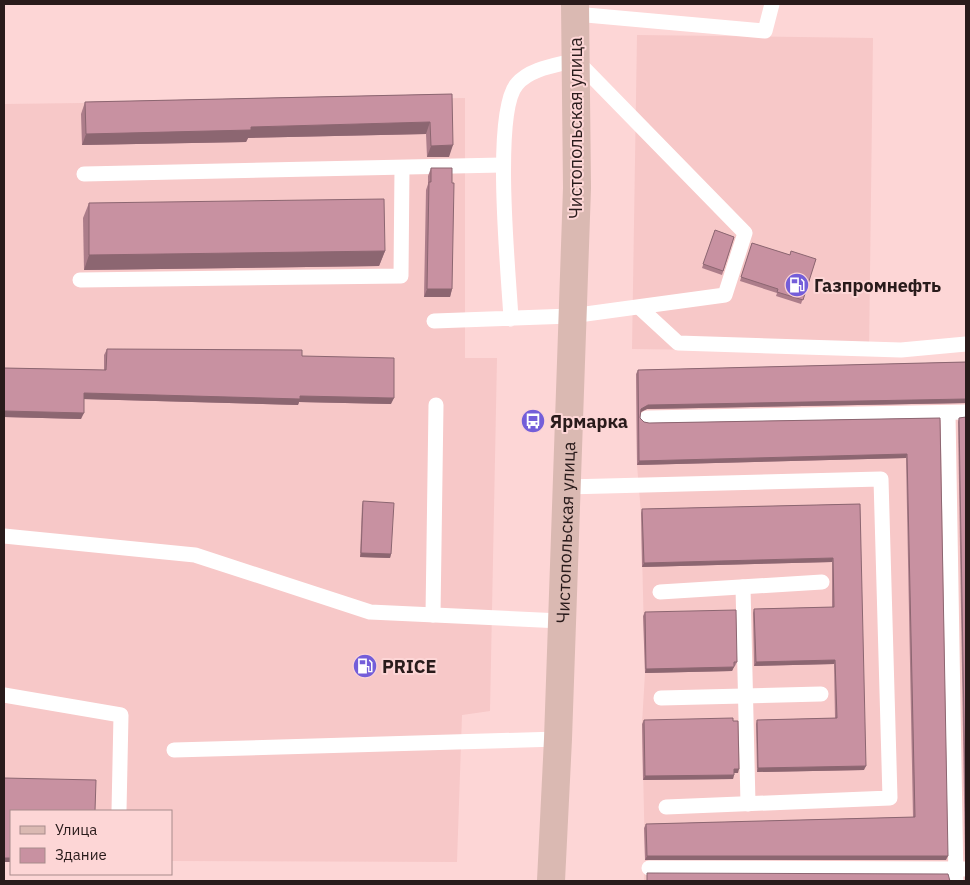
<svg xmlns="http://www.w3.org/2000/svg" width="970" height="885" font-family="'IBM Plex Sans',sans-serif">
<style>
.built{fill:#f7c8c8}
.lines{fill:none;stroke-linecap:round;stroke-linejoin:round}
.lane{stroke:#fff;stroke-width:15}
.secondary{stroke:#dab9b2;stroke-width:28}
.wall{fill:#ac7d8a}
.shaded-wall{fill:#8c6671}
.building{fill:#c891a1;stroke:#8c6671}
.labels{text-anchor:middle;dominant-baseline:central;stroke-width:4;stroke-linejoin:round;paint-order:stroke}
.street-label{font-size:18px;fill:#291b1b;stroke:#fdd6d6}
.poi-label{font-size:18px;font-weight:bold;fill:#291b1b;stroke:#fdd6d6;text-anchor:start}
</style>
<rect width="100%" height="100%" fill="#fdd6d6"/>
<g class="built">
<path d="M637,35L873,38L869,352L632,349Z"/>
<path d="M465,98V358H497L490,711L462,715L457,862L171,861V811H11L4,861V104Z"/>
<path d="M966,366V881H644L645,856L642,724L645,673L641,513L637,465L636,374Z"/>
</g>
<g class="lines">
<g class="lane">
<path d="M575,14L765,31L772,4"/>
<path d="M84,174L502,165"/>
<path d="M80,280L401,276L402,168"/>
<path d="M640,308L678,343L901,350L966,344"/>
<path d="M434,321L571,316L725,295L745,233L576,60C558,65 530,68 517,84C492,112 509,277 511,319"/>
<path d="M948,413L956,881"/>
<path d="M647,418L966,412"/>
<path d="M566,487L881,479L890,798L666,807"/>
<path d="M4,536L195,555L370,612L561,621"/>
<path d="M743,587L748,804"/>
<path d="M660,592L822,582"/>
<path d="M433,615L436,405"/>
<path d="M4,695L121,715L119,811"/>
<path d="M661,698L821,694"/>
<path d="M174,750L558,739"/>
<path d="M649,868L966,869"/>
</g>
<path class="secondary" id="s1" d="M551,881L558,739L577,188L575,4"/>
</g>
<g class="wall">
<path d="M452,94L449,157H427L426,134L248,138L246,142L82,145L81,114L85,102Z"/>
<path d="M431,168L452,289L450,297H424L426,190L428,184V176Z"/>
<path d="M89,203L385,251L379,266L84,270L83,218Z"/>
<path d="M715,230L734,237L722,275L702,268Z"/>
<path d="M752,243L790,255L816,259L801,304L776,296L777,293L740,281Z"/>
<path d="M107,349L302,356L391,404L299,402L298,405L84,399L81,419L4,417V368L104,370V355Z"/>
<path d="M966,362V403L647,409L640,412V418L644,422L649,423L940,418L946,860H645L644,828L646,824L913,817L906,458L637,465L636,374L638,370Z"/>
<path d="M966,417V860H965L958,422L959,418Z"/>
<path d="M363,501L391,554L390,558L360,557L362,505Z"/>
<path d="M860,504L864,770L757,772L756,724L757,720L835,718L834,664L754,666L753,613L754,609L832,607V562L642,567L641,513L642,509Z"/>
<path d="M645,612L737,662L735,666H734L732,671L645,673L643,616Z"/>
<path d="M644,720L738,773H734L733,779L643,780L642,724Z"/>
</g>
<g class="shaded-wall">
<rect x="276" y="4" width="162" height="1"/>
<path d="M430,122L426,134L248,138L246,142L82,145L86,134L251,127Z"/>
<path d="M453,145L449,157H427L431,146Z"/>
<path d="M385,251L379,266L84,270L89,255Z"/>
<path d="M427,289H452L450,297H424Z"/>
<path d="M84,393L300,396L394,398L391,404L299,402L298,405L82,399Z"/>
<path d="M966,399V403L647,409L639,413L641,409L648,405Z"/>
<path d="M4,411L84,413L81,419L4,417Z"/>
<path d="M907,454L906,458L637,465L639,461Z"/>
<path d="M361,553L391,554L390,558L360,557Z"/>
<path d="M833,558L832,562L642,567L644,563Z"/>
<path d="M835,660L834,664L754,666L756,662Z"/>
<path d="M734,667L732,671L645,673L646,669Z"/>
<path d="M866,766L864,770L757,772L758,768Z"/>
<path d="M734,769H739L738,773H733Z"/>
<path d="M734,775L733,779L643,780L645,776Z"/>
<path d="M647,856H948L946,860H645Z"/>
<rect x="4" y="858" width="7" height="4"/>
</g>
<g class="building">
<path d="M452,94L453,145L431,146L430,122L251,127V130L86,134L85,102Z"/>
<path d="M431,168H452V183H454L452,289H427L429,182H431Z"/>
<path d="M384,199L385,251L89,255V203Z"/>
<path d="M715,230L734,237L723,271L703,264Z"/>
<path d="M752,243L790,255L791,251L816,259L803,300L777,292L778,289L741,277Z"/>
<path d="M107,349L302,350V356L394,358V398L300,396V399L84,393V413L4,411V368L106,370Z"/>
<path d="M966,362V399L648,405L641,409L640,418L644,422L649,423L940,418L948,856H647L646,824L915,817L907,454L639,461L638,370Z"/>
<path d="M966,417V843L959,418Z"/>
<path d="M363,501L394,503L391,554L361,553Z"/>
<path d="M860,504L866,766L758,768L757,720L837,718L835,660L756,662L754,609L834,607L833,558L644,563L642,509Z"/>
<path d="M736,610L737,662H734V667L646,669L645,612Z"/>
<path d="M733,718V721H738L739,769H734V775L645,776L644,720Z"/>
<path d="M4,778L96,780L95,811H11V858H4Z"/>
<path d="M647,873L948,874L950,881H647Z"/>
</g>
<defs>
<g id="fuel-disc" transform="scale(1.25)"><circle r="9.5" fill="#745ed9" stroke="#fdd6d6"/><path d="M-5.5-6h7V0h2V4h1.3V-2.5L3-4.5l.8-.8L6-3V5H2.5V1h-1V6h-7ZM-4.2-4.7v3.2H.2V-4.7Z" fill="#fff"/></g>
<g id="bus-disc" transform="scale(1.25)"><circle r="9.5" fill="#745ed9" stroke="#fdd6d6"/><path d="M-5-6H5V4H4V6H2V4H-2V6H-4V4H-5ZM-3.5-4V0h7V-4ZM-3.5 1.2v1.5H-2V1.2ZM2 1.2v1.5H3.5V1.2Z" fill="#fff"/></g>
</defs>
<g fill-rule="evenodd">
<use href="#fuel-disc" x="797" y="285"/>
<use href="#bus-disc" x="533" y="421"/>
<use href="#fuel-disc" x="365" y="666"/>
</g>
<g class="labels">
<g class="street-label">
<text transform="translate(575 128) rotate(-90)">Чистопольская улица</text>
<text stroke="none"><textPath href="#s1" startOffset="349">Чистопольская улица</textPath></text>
</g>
<g class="poi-label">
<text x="814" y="285">Газпромнефть</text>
<text x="550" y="421">Ярмарка</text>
<text x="382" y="666">PRICE</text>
</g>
</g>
<rect width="970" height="885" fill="none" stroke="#291b1b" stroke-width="10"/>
<rect x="10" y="810" width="162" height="65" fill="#fdd6d6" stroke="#a88b8b"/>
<rect x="20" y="826" width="25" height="8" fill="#dab9b2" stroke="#a88b8b"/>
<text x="55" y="835" font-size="15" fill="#291b1b">Улица</text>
<rect x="20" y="848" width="25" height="15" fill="#c891a1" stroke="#a88b8b"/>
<text x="55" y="860" font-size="15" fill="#291b1b">Здание</text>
</svg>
